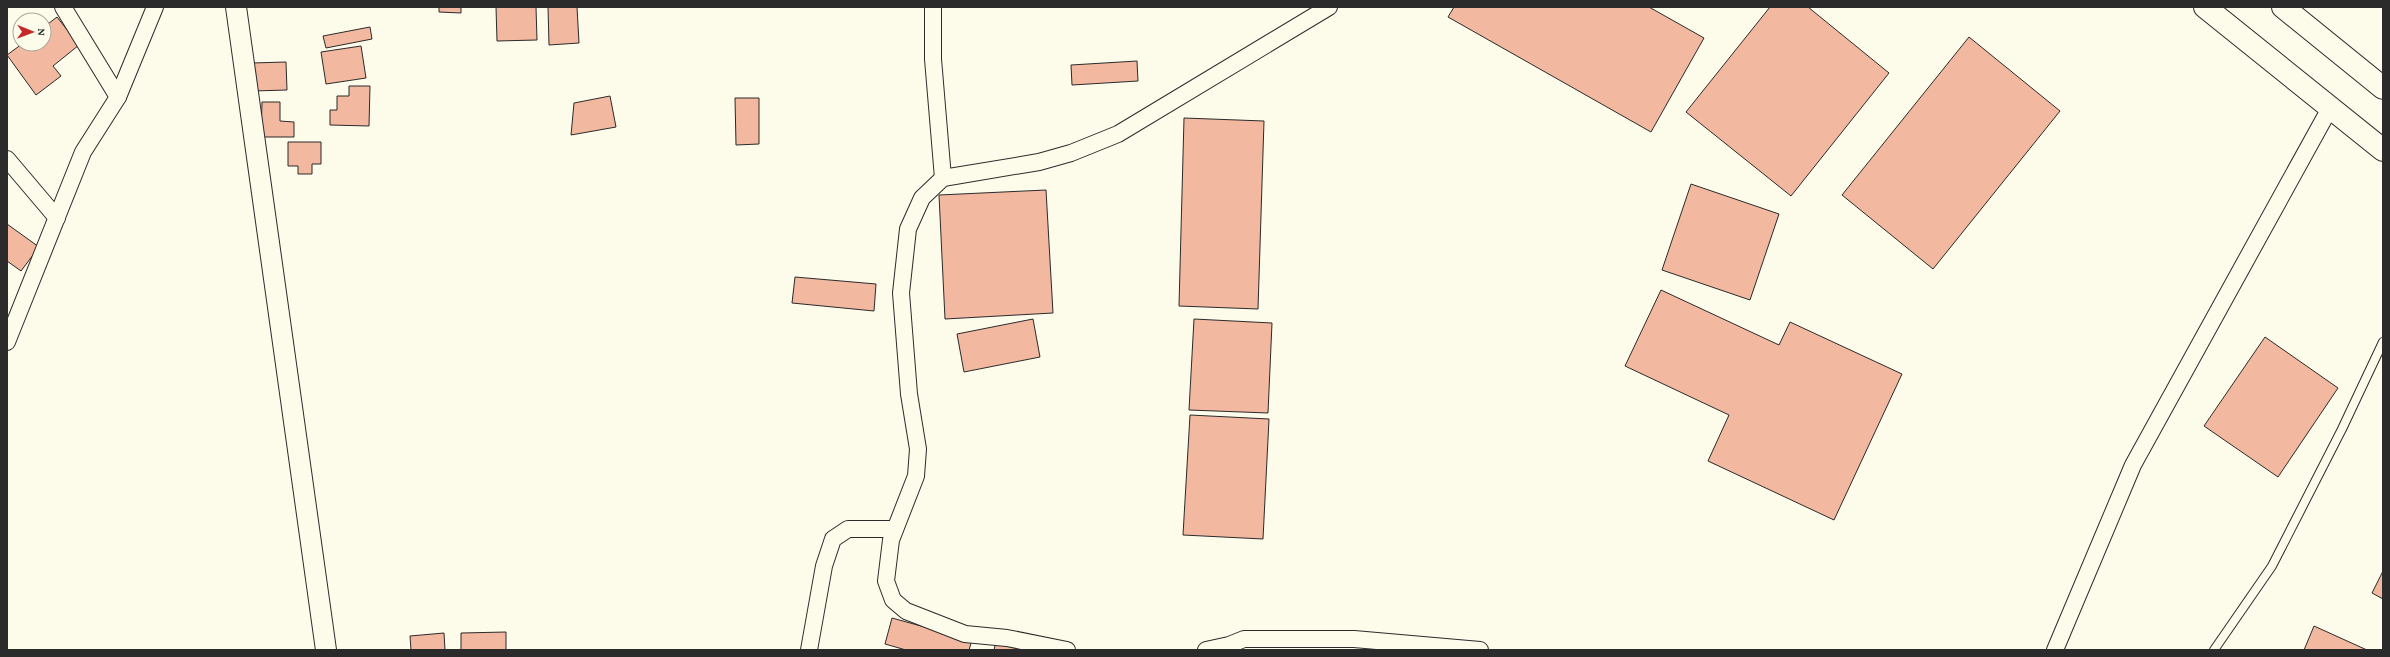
<svg xmlns="http://www.w3.org/2000/svg" width="2390" height="657" font-family="'Crimson Pro',serif">
<style>
.building{fill:#f2b8a0;stroke:#2b2b2b}
.lines{fill:none;stroke-linecap:round;stroke-linejoin:round}
.service-casing{stroke:#2b2b2b;stroke-width:10}
.minor-casing{stroke:#2b2b2b;stroke-width:18}
.tertiary-casing{stroke:#2b2b2b;stroke-width:22}
.trunk-casing{stroke:#2b2b2b;stroke-width:24}
.service{stroke:#fdfbea;stroke-width:8}
.minor{stroke:#fdfbea;stroke-width:16}
.tertiary{stroke:#fdfbea;stroke-width:20}
.trunk{stroke:#fdfbea;stroke-width:22}
</style>
<rect width="100%" height="100%" fill="#fdfbea"/>
<g class="building">
<path d="M439,7H461V13L439,12Z"/>
<path d="M496,7H536L537,40L497,41Z"/>
<path d="M548,7H577L579,43L549,45Z"/>
<path d="M1454,7H1649L1704,38L1651,132L1448,17Z"/>
<path d="M1770,7H1808L1889,73L1791,196L1686,112Z"/>
<path d="M57,17L79,45L53,66L61,76L36,95L7,55L22,44H44V27Z"/>
<path d="M370,27L372,39L326,48L323,36Z"/>
<path d="M1969,37L2060,111L1933,269L1842,195Z"/>
<path d="M361,46L366,78L326,84L321,52Z"/>
<path d="M1137,61L1138,81L1072,85L1071,65Z"/>
<path d="M286,62L287,90L253,91L252,63Z"/>
<path d="M349,86H370L369,126L330,125V110H337V96H349Z"/>
<path d="M610,96L616,127L571,135L574,103Z"/>
<path d="M735,98H759V144L736,145Z"/>
<path d="M262,102H280V121L294,122V137H261Z"/>
<path d="M1184,118L1264,121L1258,309L1179,306Z"/>
<path d="M288,142H321V164H312V174H298V166H288Z"/>
<path d="M1691,184L1779,214L1750,300L1662,270Z"/>
<path d="M1046,190L1053,313L945,319L939,195Z"/>
<path d="M7,224L39,247L21,271L7,261Z"/>
<path d="M795,277L876,284L874,311L792,303Z"/>
<path d="M1661,290L1779,345L1790,322L1902,374L1834,520L1708,461L1729,415L1625,366Z"/>
<path d="M1033,319L1040,357L964,372L957,334Z"/>
<path d="M1194,319L1272,323L1268,413L1189,410Z"/>
<path d="M2265,337L2338,388L2278,477L2204,426Z"/>
<path d="M1190,415L1269,419L1263,539L1183,535Z"/>
<path d="M2383,571V599L2372,593Z"/>
<path d="M892,618L972,640L969,650H906L885,644Z"/>
<path d="M2314,626L2367,650H2304Z"/>
<path d="M506,632V650H461V633Z"/>
<path d="M444,633L445,650H411L410,636Z"/>
<path d="M996,641L1032,650H994Z"/>
</g>
<g class="lines">
<g class="service-casing">
<path id="service" d="M2214,650L2272,566L2342,429L2383,342"/>
</g>
<g class="minor-casing">
<g id="minor">
<path d="M63,7L118,97"/>
<path d="M933,7V59L943,178"/>
<path d="M7,159L57,218"/>
<path d="M7,342L83,152L118,97L155,7"/>
<path d="M809,650L824,566L833,539L848,529H895"/>
<path d="M1067,650L1007,638L965,634L906,611L893,600L886,581L891,540L916,476L918,449L909,394L901,293L908,229L922,198L943,178L1039,162L1071,153L1118,134L1329,7"/>
<path d="M1206,650L1229,645L1244,639H1354L1480,650"/>
<path d="M2055,650L2133,465L2330,108"/>
</g>
</g>
<g class="tertiary-casing">
<path id="tertiary" d="M236,7L326,650"/>
</g>
<g class="trunk-casing">
<g id="trunk">
<path d="M2205,7L2383,150"/>
<path d="M2283,7L2383,88"/>
</g>
</g>
<use href="#service" class="service"/>
<use href="#minor" class="minor"/>
<use href="#tertiary" class="tertiary"/>
<use href="#trunk" class="trunk"/>
</g>
<rect width="2390" height="657" fill="none" stroke="#2b2b2b" stroke-width="16"/>
<g transform="translate(32 32) rotate(91)"><circle r="19" fill="#fdfbea" stroke="#a9a89e"/>
<path d="M0-3L7 15L0 10L-7 15Z" fill="#c62828"/>
<text y="-6" font-size="11" font-weight="bold" text-anchor="middle" fill="#2b2b2b">N</text>
</g>
</svg>
